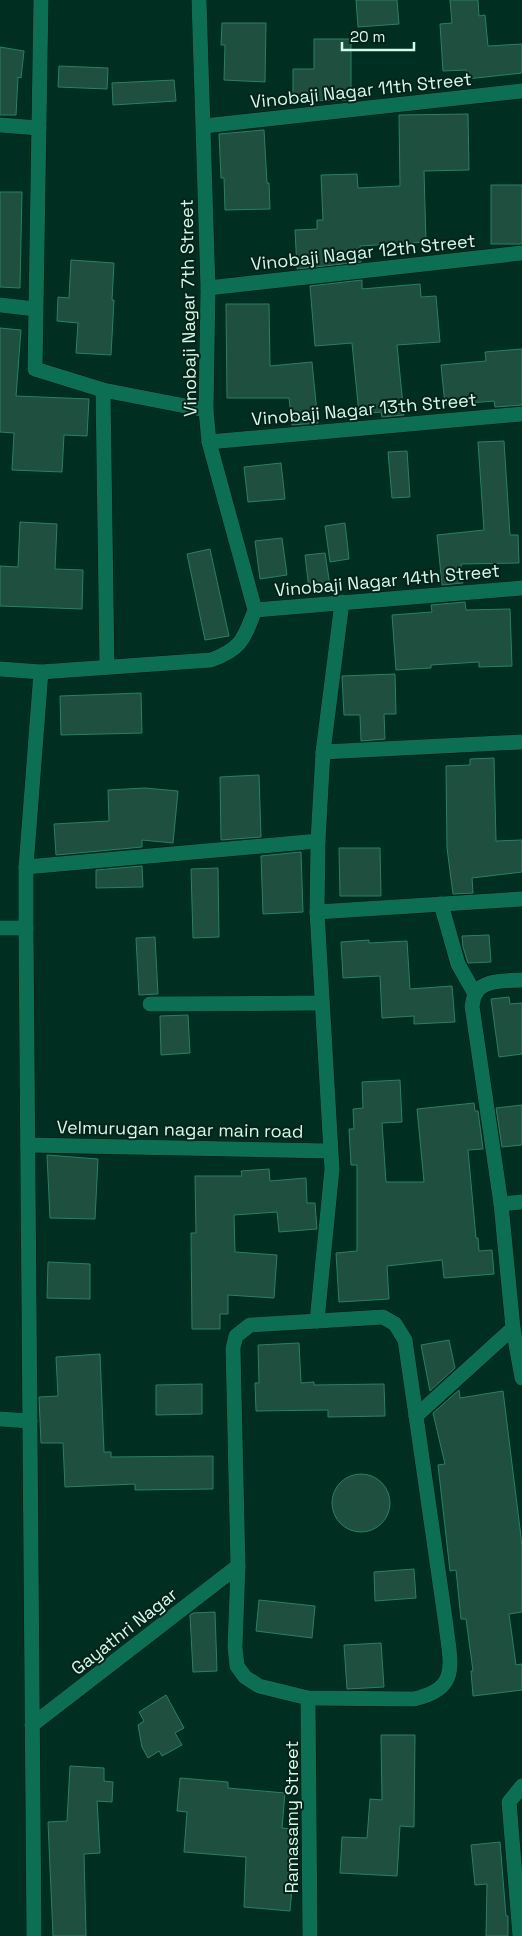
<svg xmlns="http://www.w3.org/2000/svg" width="522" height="1936" font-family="'Space Grotesk',sans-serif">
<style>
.building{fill:#1f4f3e;stroke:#298064}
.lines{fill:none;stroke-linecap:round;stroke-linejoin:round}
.minor-casing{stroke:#00140b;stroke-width:16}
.minor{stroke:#0c6e53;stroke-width:15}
.labels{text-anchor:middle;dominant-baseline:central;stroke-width:4;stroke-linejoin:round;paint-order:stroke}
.street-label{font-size:18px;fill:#d2fae9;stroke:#072219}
</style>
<rect width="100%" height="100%" fill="#002e20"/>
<g class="building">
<path d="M356,0H397L399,24L358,27Z"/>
<path d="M450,0H478L479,16L485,15L488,46L522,44V73L467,79L466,70L443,71L440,24L452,23Z"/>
<path d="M222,23H266L265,82L224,80L225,45H221Z"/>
<path d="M314,39H351V100L293,101V69H314Z"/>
<path d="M0,47L24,51L21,78L18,77L16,115H0Z"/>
<path d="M59,66L108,68L107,89L58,87Z"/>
<path d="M174,80L176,101L113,105L112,83Z"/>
<path d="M468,114L469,170L424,171L426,242L360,246L361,262L297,269L295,230L317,229V220H323L321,175L357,174L358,188L400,186L399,115Z"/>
<path d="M264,130L267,183H269L270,209L225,210L224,178H221L219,134Z"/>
<rect x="491" y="185" width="31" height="59"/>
<path d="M0,192H22L20,288L0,287Z"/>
<path d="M71,260L114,263L112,300H114L111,355L76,353L78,323L57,321L58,297L69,298Z"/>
<path d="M362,280V289L420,284L421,297L436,296L440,342L397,345L404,415L382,417L381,412L359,414L352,343L315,346L310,286Z"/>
<path d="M226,304H269L270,366L312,362L318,423L292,425L289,398H227Z"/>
<path d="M0,328L21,330L16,396L89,399L87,436L64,435L62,472L12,470L14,433L0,432Z"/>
<path d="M522,349V405L495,407L494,401L445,405L441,365L486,361L485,352Z"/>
<path d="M504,441L510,535H518L519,563L461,564L463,583L442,585L437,535L484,530L478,442Z"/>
<path d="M407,451L410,497L392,498L388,452Z"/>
<path d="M281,463L285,499L248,502L244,467Z"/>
<path d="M20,522L57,524L55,569L83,570L82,609L0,606V566L18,567Z"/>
<path d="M345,523L349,559L330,562L325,526Z"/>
<path d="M282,538L287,575L260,579L255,541Z"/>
<path d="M210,549L229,636L205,640L187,554Z"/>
<path d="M325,553L330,586L309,589L305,555Z"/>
<path d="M465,602L466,610L510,609L512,666L479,667V662L431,665V668L396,670L392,615L432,612L431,605Z"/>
<path d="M395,674L396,714H384L385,739L361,741L360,715H344L342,676Z"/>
<path d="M141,693L142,733L61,735L60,696Z"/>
<path d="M494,758L496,841L522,840V872L472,878L473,893L453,894L447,848L446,766L470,765V759Z"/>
<path d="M259,775L261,837L221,840L220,777Z"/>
<path d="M145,788L178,791L173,843L142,840V847L56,855L54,824L109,821L108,790Z"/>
<path d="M339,848H380L381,896H340Z"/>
<path d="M301,852L303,912L263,914L261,856Z"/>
<path d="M142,866L143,887L96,888V870Z"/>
<path d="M218,868L219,937L193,938L191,869Z"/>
<path d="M489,935L491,962L468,963L463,947L462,936Z"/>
<path d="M155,937L158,994L139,995L136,938Z"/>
<path d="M369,940V943L407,941L410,989L452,986L455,1022L414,1024V1016L382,1018L380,976L343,978L341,942Z"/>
<path d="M509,997L510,1004L522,1003V1054L499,1057L491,999Z"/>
<path d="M188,1015L190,1053L161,1055L160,1016Z"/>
<path d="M400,1080L402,1122L382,1123L386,1182H424L417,1109L474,1103L475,1111H478L483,1149L468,1150L476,1238H478L479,1251L492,1250L494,1274L444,1278L442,1260L387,1266L389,1299L339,1302L336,1253L357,1251V1165H351L349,1129H354L353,1109L363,1108L362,1082Z"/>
<path d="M522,1105V1145L502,1147L496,1108Z"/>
<path d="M47,1155L98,1159L95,1219L50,1218Z"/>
<path d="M269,1169L270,1181L306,1178L307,1203H315L317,1229L279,1232L277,1212L234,1215L235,1252L277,1255L274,1298L228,1295V1314H220V1329H192L191,1233H196L195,1176H242L241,1171Z"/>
<path d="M48,1262L90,1264V1299L47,1298Z"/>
<path d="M449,1340L455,1368L430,1391L421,1345Z"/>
<path d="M299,1343L301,1383L314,1382V1385L384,1384L385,1416L328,1417V1410L256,1411L255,1383H259L258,1345Z"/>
<path d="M100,1354L104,1452H111V1457L213,1456V1489L135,1490V1484L65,1487L63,1443H41L39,1397L58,1396L56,1357Z"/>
<path d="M202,1384V1414L156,1415V1385Z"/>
<path d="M459,1390L460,1398L503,1391L522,1545V1612L509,1614L516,1665L522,1664V1690L473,1696L471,1671H473L466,1619H461L456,1570L450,1571L438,1465L445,1464L433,1413Z"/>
<circle cx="361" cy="1503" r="29"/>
<path d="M414,1569L416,1598L375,1601L374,1572Z"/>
<path d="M259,1600L315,1606L312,1638L256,1631Z"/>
<path d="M215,1612L217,1671L193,1672L190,1615L193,1613Z"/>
<path d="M381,1643L384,1687L347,1689L344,1645Z"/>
<path d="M166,1695L184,1728L175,1733L182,1745L162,1756L159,1751L148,1758L142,1747L138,1725L144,1721L139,1712Z"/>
<path d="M381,1735H415L414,1827L400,1826L397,1876L340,1873L342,1837L367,1838L370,1799L382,1800Z"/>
<path d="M70,1766L104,1768V1781L113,1782L112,1802L97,1801L100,1853L84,1854L86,1936H53L48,1822L67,1821Z"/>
<path d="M180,1778L228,1782V1788L285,1793L282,1828L292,1829L289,1864L294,1865L290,1911L244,1907L246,1857L184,1852L187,1812L177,1811Z"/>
<path d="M500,1842L506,1916H508V1936H486L487,1884L475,1885L471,1845Z"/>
</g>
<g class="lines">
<g class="minor-casing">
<g id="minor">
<path d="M41,0L35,369L103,390"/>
<path d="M199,0L208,288L206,410L209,442L255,610"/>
<path d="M0,125L39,128"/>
<path d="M204,126L522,91"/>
<path d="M208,288L522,253"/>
<path d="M0,305L35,309"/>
<path d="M209,442L522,414"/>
<path d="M342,602L323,752L318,841L317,912L332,1169L317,1321L383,1317L395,1324L405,1340L416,1416"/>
<path d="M255,610L522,588"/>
<path d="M107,667L103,390L206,410"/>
<path d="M0,669L41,672L211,660C242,649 244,638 255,610"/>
<path d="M323,752L522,742"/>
<path d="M26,867L318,841"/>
<path d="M441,904L458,964L475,994"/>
<path d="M317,912L522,899"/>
<path d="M0,928H26"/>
<path d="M522,980C508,981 481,979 475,995C473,998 473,1003 472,1006L501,1204L513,1328L522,1378"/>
<path d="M150,1004L322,1003"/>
<path d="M28,1145L330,1151"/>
<path d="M501,1204L522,1202"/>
<path d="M317,1321L250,1325L236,1336L233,1348L238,1566L235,1647L237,1666L245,1677L259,1686L308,1698L414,1699C461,1689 450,1663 446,1625L416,1416L513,1328"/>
<path d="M0,1419L30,1421"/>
<path d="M308,1698L310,1936"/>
<path d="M32,1725L238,1566"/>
<path d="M34,1936L26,928V867L41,672"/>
<path d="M520,1936L509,1802L522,1786"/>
</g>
</g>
<use href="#minor" class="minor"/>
</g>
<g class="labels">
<g class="street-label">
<text transform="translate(361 90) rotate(-6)">Vinobaji Nagar 11th Street</text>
<text transform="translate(363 252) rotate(-6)">Vinobaji Nagar 12th Street</text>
<text transform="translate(188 308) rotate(-91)">Vinobaji Nagar 7th Street</text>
<text transform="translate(364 409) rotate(-5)">Vinobaji Nagar 13th Street</text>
<text transform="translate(387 580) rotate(-5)">Vinobaji Nagar 14th Street</text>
<text transform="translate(180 1129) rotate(1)">Velmurugan nagar main road</text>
<text transform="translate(124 1631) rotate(-38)">Gayathri Nagar</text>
<text transform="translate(291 1817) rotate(-90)">Ramasamy Street</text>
</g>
</g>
<path d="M342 42v8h72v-8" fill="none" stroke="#d2fae9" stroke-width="2.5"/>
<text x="350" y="42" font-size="15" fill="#d2fae9" stroke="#072219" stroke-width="4" paint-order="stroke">20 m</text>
</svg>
